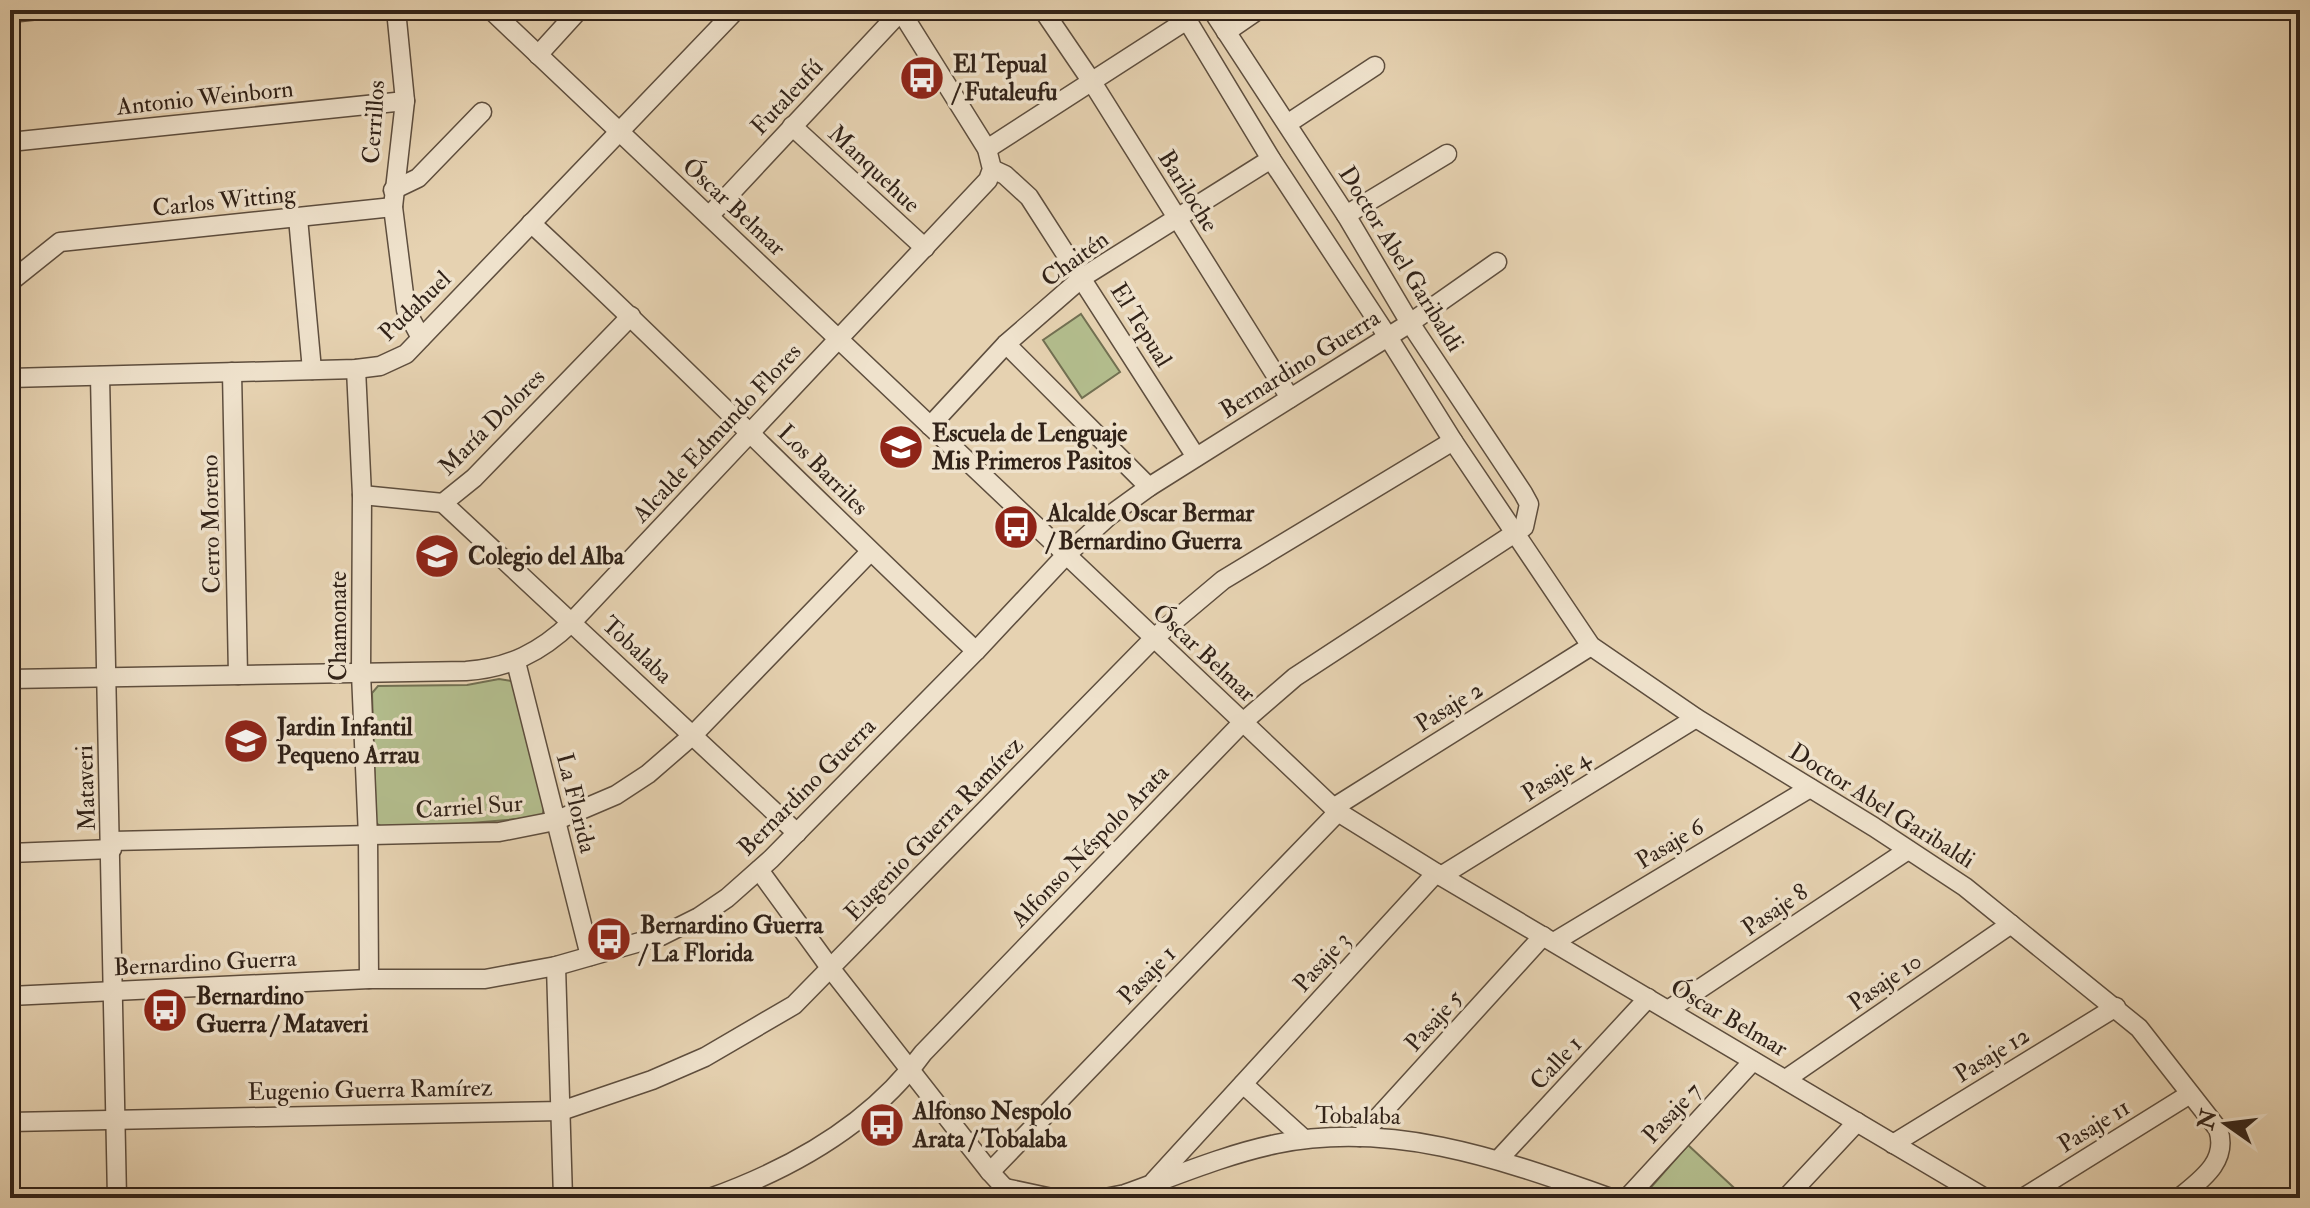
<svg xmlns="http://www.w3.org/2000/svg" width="2310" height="1208" font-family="'IM FELL Double Pica',serif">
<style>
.park{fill:#b3bd8d;stroke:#727052;stroke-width:2}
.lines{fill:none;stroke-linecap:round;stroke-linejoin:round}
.minor-casing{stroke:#5e4e3e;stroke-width:21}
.minor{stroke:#efe2cc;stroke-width:18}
.labels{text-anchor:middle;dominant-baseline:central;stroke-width:7;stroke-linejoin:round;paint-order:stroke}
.poi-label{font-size:24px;font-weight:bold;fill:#312218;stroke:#efe2cc;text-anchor:start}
.street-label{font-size:24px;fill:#312218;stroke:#efe2cc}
</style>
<rect width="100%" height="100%" fill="#e6d2b1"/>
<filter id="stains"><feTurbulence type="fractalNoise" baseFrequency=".0025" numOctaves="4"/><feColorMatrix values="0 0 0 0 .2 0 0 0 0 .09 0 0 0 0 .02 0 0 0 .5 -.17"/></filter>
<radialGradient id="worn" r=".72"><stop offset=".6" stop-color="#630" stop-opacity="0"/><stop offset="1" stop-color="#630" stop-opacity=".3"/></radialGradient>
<g class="park">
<path d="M1081,314L1120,372L1082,398L1043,340Z"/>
<path d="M499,679L517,682L545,804L542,817L387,830L376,823L372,693L378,686L467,685Z"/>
<path d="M1688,1145L1745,1198H1647L1645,1194Z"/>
</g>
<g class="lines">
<g class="minor-casing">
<g id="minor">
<path d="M396,10L405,101L393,207L406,310L421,338"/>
<path d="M491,10L1338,812L1441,876L1985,1198"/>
<path d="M1043,10L1092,82L1290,398"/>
<path d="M1181,10L1271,159L1388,337L1453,441L1591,646L1696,718L1874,827L1965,887L2139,1028L2218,1129C2229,1161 2201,1180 2179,1198"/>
<path d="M10,13L38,10"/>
<path d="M1226,32L1258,10"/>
<path d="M538,55L579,10"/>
<path d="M1287,124L1375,66"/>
<path d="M792,126L925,248"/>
<path d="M10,142L405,101"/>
<path d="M987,149L1187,20"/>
<path d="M992,169L1005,175L1029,197L1196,457"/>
<path d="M393,190L418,178L482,112"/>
<path d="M1346,215L1447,154"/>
<path d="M709,216L901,11"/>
<path d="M298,218L312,370"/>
<path d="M531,223C682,363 826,511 976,651"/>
<path d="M10,282L60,242L393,207"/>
<path d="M1006,344L1149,487"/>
<path d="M356,369L362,495L361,673L368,837L369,979"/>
<path d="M232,372L238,675"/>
<path d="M100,376L117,1198"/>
<path d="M10,378L356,369L380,366L406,354L736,10"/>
<path d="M930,426L1006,344L1083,277L1271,159"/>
<path d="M362,495L443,503L474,478L631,316"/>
<path d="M443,503L797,833"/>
<path d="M516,662L590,956"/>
<path d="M10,679L466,671C509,668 541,652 572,622L988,180L992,169L987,149L900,10"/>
<path d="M1333,808L1591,646"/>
<path d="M112,841L499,832L555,821L616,795L648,774L693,735L870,552"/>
<path d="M10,853L112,849"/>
<path d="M759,870L831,969L990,1172L1014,1198"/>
<path d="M1441,876L1696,718"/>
<path d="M1554,942L1810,788"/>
<path d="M556,966L563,1198"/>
<path d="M10,996L369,979H485L556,966L661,936L699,917L727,898L771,859L976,651L1066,555L1109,516L1149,487L1410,323L1497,262"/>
<path d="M1668,1010L1908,850"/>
<path d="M1786,1079L2011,924"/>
<path d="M1243,1084L1304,1139"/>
<path d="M10,1122L561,1111L652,1080L705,1057L794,1005L1154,638L1223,580L1453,441"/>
<path d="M1360,1137L1543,936"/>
<path d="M1893,1144L2116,1007"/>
<path d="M1499,1159L1648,998"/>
<path d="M990,1172L1338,812"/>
<path d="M1154,1181L1436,873"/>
<path d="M1005,1188L1052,1198"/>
<path d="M710,1198C791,1169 872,1123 923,1053L1243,722L1295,677L1524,527L1529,504L1523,493L1410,323L1346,215L1212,10"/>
<path d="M1105,1198L1125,1194C1175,1176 1224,1155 1276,1144C1393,1120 1502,1160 1611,1198"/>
<path d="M1627,1198L1753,1061"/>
<path d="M1786,1198L1857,1122"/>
<path d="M2023,1198L2190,1094"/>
</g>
</g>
<use href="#minor" class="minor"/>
</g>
<defs>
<g id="bus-disc" transform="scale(2.3)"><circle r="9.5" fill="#8f2418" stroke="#efe2cc"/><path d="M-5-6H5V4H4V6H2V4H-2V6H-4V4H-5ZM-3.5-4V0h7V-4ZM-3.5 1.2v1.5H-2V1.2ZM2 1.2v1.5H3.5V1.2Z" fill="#fff"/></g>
<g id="school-disc" transform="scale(2.3)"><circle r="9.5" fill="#8f2418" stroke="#efe2cc"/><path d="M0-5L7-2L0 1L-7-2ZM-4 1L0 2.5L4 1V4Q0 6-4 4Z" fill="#fff"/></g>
</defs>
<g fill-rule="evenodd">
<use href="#bus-disc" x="922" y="78"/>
<use href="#school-disc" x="901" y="447"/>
<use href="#bus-disc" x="1016" y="527"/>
<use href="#school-disc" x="437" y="556"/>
<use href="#school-disc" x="246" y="741"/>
<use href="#bus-disc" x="609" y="939"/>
<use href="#bus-disc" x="165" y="1010"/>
<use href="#bus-disc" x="882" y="1125"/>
</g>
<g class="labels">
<g class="poi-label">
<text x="953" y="64">El Tepual<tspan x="953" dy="28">/ Futaleufu</tspan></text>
<text x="932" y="433">Escuela de Lenguaje<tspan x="932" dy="28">Mis Primeros Pasitos</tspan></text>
<text x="1047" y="513">Alcalde Oscar Bermar<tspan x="1047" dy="28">/ Bernardino Guerra</tspan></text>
<text x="468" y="556">Colegio del Alba</text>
<text x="277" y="727">Jardin Infantil<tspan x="277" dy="28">Pequeno Arrau</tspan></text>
<text x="640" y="925">Bernardino Guerra<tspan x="640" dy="28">/ La Florida</tspan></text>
<text x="196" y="996">Bernardino<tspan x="196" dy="28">Guerra / Mataveri</tspan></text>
<text x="913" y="1111">Alfonso Nespolo<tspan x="913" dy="28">Arata / Tobalaba</tspan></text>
</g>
<g class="street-label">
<text transform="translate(787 97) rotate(-47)">Futaleufú</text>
<text transform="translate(205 98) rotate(-6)">Antonio Weinborn</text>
<text transform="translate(374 122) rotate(-86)">Cerrillos</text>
<text transform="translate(874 169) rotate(43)">Manquehue</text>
<text transform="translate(1188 191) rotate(58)">Bariloche</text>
<text transform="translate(224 201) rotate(-6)">Carlos Witting</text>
<text transform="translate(734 207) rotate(43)">Óscar Belmar</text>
<text transform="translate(1075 259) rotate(-36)">Chaitén</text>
<text transform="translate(1401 259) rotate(58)">Doctor Abel Garibaldi</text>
<text transform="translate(415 306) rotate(-44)">Pudahuel</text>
<text transform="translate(1141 325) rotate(58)">El Tepual</text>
<text transform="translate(1300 364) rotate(-32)">Bernardino Guerra</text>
<text transform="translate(492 422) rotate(-45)">María Dolores</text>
<text transform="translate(717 433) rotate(-47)">Alcalde Edmundo Flores</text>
<text transform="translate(823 470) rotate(45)">Los Barriles</text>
<text transform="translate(211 524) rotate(-91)">Cerro Moreno</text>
<text transform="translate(338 626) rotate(-90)">Chamonate</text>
<text transform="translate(637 650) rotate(43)">Tobalaba</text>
<text transform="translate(1204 653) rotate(43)">Óscar Belmar</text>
<text transform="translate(1449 707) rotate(-32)">Pasaje 2</text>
<text transform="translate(1556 776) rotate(-32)">Pasaje 4</text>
<text transform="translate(807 787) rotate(-45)">Bernardino Guerra</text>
<text transform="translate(86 788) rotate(-92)">Mataveri</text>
<text transform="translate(576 803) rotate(76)">La Florida</text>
<text transform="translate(1882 806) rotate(32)">Doctor Abel Garibaldi</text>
<text transform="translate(469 807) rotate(-4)">Carriel Sur</text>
<text transform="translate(934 829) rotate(-46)">Eugenio Guerra Ramírez</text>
<text transform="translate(1670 844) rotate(-31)">Pasaje 6</text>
<text transform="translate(1090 846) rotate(-46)">Alfonso Néspolo Arata</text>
<text transform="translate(1775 910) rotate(-34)">Pasaje 8</text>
<text transform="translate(1322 962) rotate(-48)">Pasaje 3</text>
<text transform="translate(205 963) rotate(-3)">Bernardino Guerra</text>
<text transform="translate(1147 975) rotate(-46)">Pasaje 1</text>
<text transform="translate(1885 982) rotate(-35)">Pasaje 10</text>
<text transform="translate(1729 1018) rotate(30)">Óscar Belmar</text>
<text transform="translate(1434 1021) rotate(-48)">Pasaje 5</text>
<text transform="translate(1992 1055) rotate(-32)">Pasaje 12</text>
<text transform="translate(1556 1063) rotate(-47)">Calle 1</text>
<text transform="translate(370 1090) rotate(-1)">Eugenio Guerra Ramírez</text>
<text transform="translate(1672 1113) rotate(-47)">Pasaje 7</text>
<text transform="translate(1358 1116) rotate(1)">Tobalaba</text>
<text transform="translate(2094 1126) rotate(-32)">Pasaje 11</text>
</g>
</g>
<rect width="2310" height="1208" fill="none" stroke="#e6d2b1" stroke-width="40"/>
<rect x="12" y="12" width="2286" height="1184" fill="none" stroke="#312218" stroke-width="4"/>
<rect x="20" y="20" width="2270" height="1168" fill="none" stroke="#312218" stroke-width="2"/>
<g transform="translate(2226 1124) rotate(284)" stroke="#efe2cc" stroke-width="6" paint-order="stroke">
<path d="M0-6L14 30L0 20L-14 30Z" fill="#312218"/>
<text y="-12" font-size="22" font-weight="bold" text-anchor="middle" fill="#312218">N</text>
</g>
<rect width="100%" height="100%" filter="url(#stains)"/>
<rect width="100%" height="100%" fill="url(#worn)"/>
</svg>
